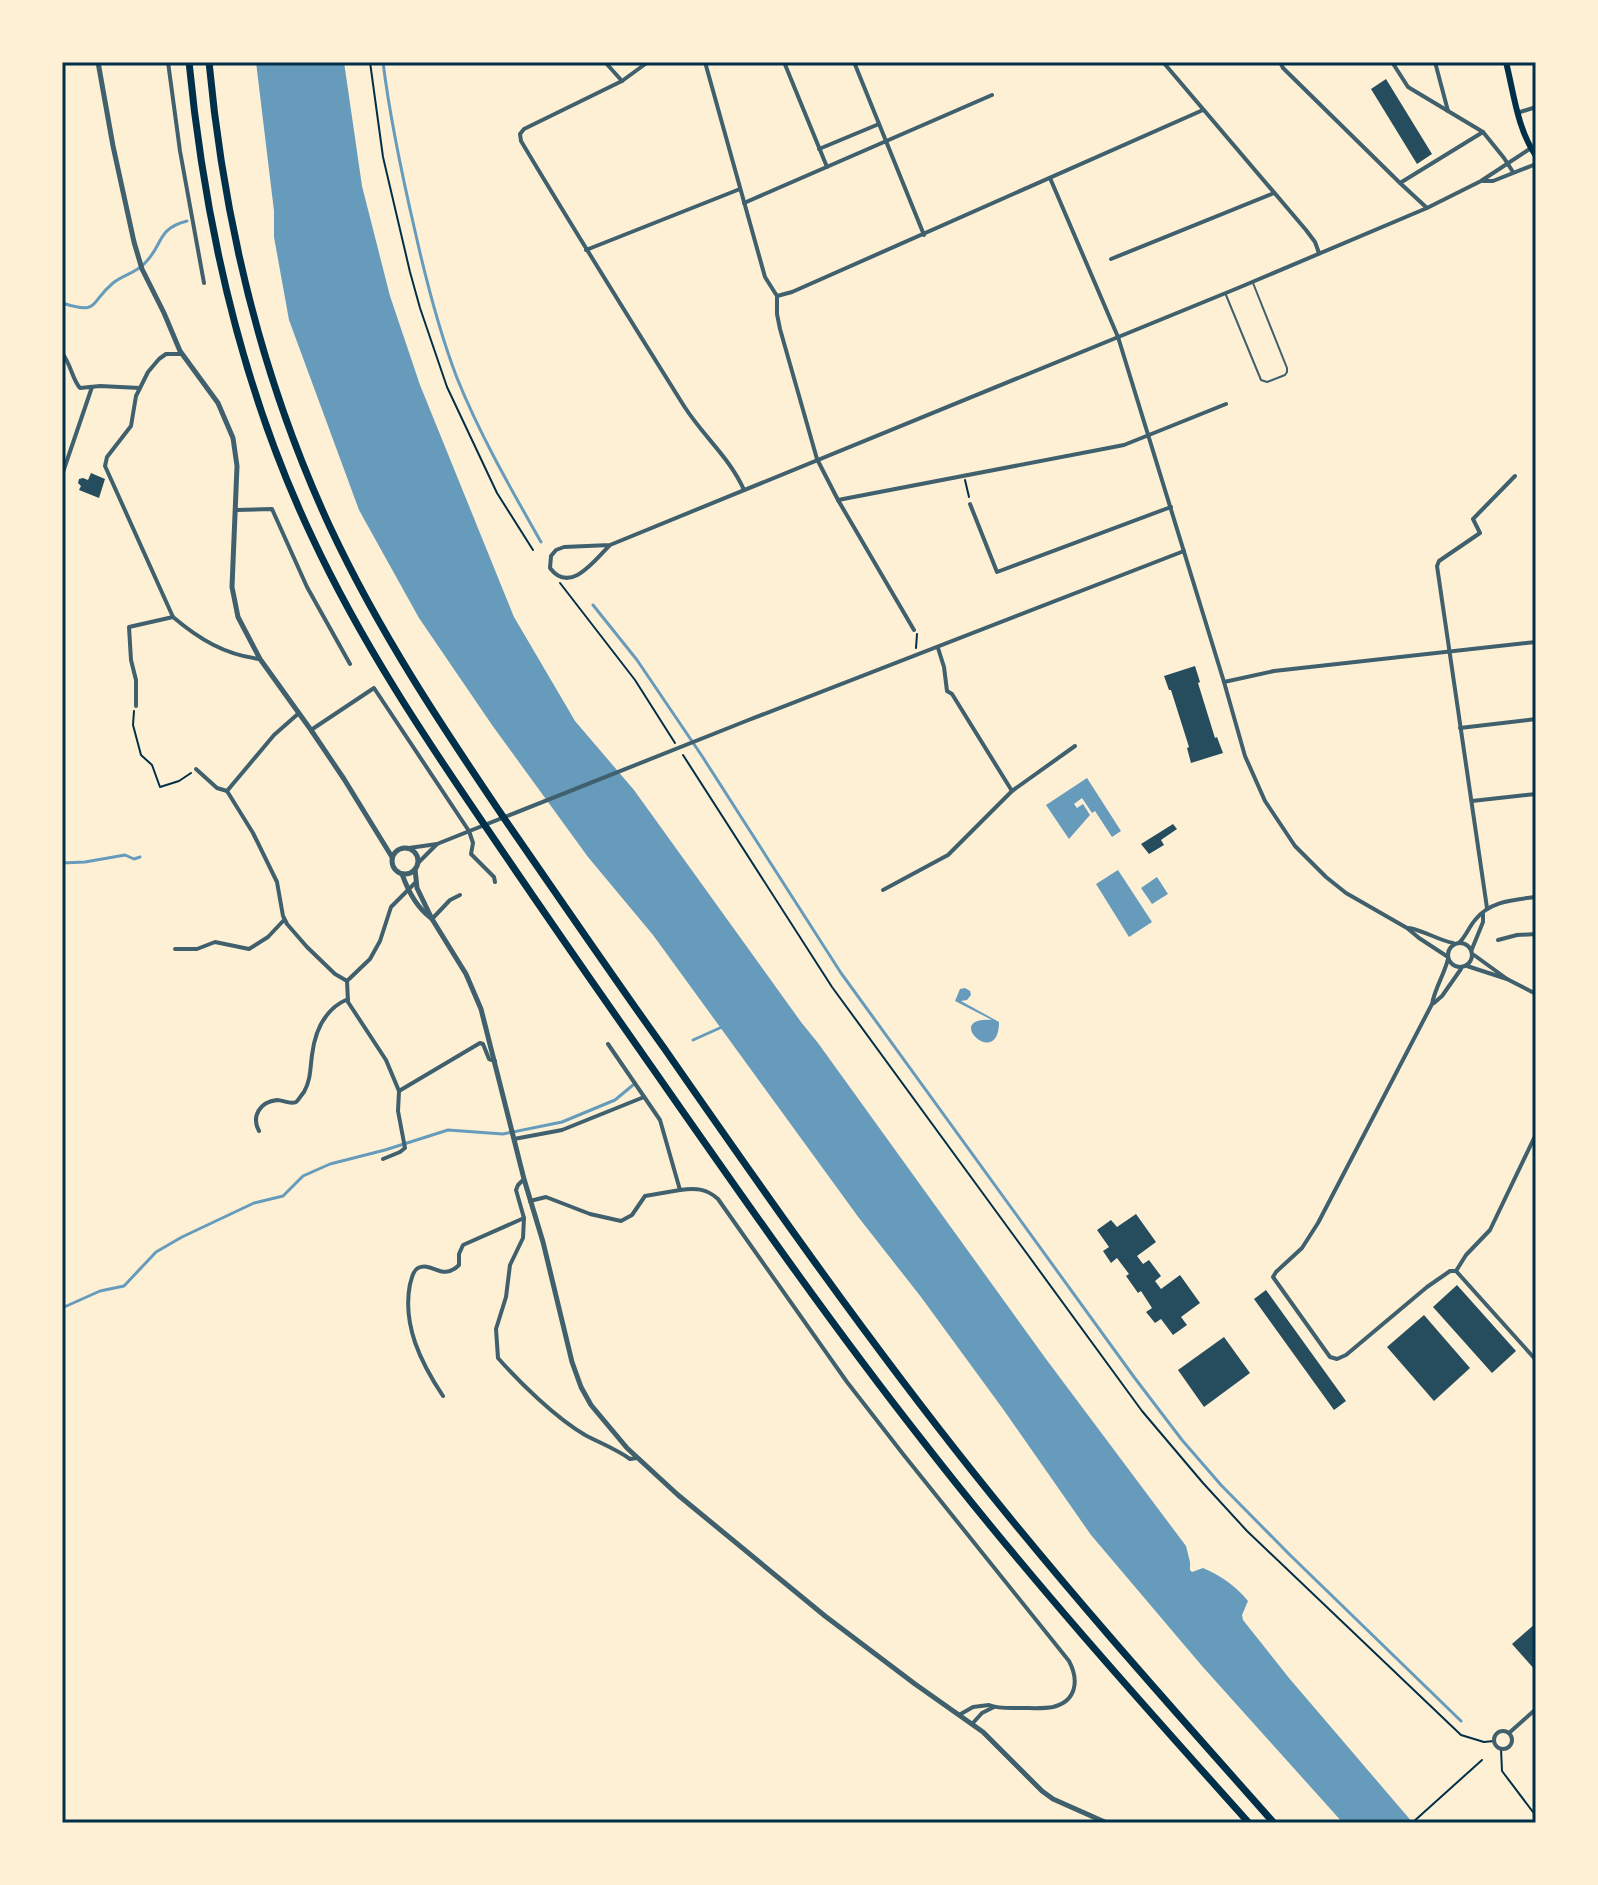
<svg xmlns="http://www.w3.org/2000/svg" width="1598" height="1885" font-family="Roboto,sans-serif">
<style>
.water{fill:#669bbc}
.lines{fill:none;stroke-linecap:round;stroke-linejoin:round}
.stream{stroke:#669bbc;stroke-width:3}
.building{fill:#264d5e}
.path{stroke:#003049;stroke-width:2}
.service{stroke:#3f606c;stroke-width:2}
.minor{stroke:#3f606c;stroke-width:4}
.tertiary{stroke:#3f606c;stroke-width:5}
.primary{stroke:#003049;stroke-width:6}
.motorway{stroke:#003049;stroke-width:7}
.neatline{fill:none;stroke:#003049;stroke-width:3}
</style>
<rect width="100%" height="100%" fill="#fdf0d5"/>
<g class="water">
<path d="M256,62H344L362,186L390,296L420,385L514,617L575,721L634,790L801,1022L818,1043L1046,1359L1186,1546L1190,1562V1570L1192,1572L1203,1568C1221,1576 1235,1585 1248,1601L1242,1615L1243,1620L1289,1678L1413,1823H1343L1202,1666L1091,1535L1003,1409L921,1297L859,1218L653,935L588,857L492,725L419,618L359,510L289,320L274,237V211Z"/>
<path d="M1087,778L1121,831L1112,837L1095,811L1092,813L1082,798L1074,804L1077,808L1083,804L1090,815L1069,839L1046,805Z"/>
<path d="M1118,870L1152,922L1129,937L1096,884Z"/>
<path d="M1157,877L1168,894L1152,904L1141,888Z"/>
<path d="M965,988L970,991L971,995L967,1000L961,1001L999,1022C999,1071 941,1016 992,1020L955,1001L960,989Z"/>
</g>
<g class="lines">
<g class="stream">
<path d="M383,62C390,119 402,175 415,231C426,280 439,331 457,378C480,435 511,489 541,542"/>
<path d="M62,303C100,315 89,303 113,283C123,275 136,273 145,263C164,244 156,229 187,221"/>
<path d="M593,605L637,660L702,756L841,973L1134,1377L1182,1440L1221,1485L1289,1554L1461,1721"/>
<path d="M62,863L85,862L125,855L134,859L140,857"/>
<path d="M693,1040L722,1027"/>
<path d="M62,1308L100,1291L124,1286L156,1252L182,1237L254,1203L283,1196L303,1176L330,1164L385,1150L448,1130L503,1134L562,1122L615,1100L633,1085"/>
</g>
</g>
<g class="building">
<path d="M1386,79L1432,154L1417,164L1371,89Z"/>
<path d="M91,473L105,479L99,498L79,490L81,486L78,483L79,479L83,478L88,480Z"/>
<path d="M1195,666L1200,682L1198,683L1215,738L1217,737L1223,753L1191,763L1187,748L1189,747L1171,690H1169L1164,676Z"/>
<path d="M1173,824L1177,829L1161,840L1164,845L1149,854L1141,844Z"/>
<path d="M1136,1214L1156,1242L1137,1256L1143,1264L1149,1260L1161,1276L1155,1281L1161,1289L1180,1275L1200,1303L1181,1317L1187,1325L1173,1335L1161,1319L1155,1323L1146,1312L1152,1308L1141,1291L1138,1293L1126,1276L1129,1274L1117,1258L1111,1263L1103,1251L1109,1247L1097,1230L1111,1220L1117,1227Z"/>
<path d="M1457,1285L1516,1351L1492,1373L1433,1307Z"/>
<path d="M1266,1290L1346,1401L1334,1410L1254,1299Z"/>
<path d="M1424,1315L1470,1368L1434,1401L1387,1347Z"/>
<path d="M1224,1337L1250,1373L1204,1407L1178,1370Z"/>
<path d="M1536,1623V1671L1512,1644Z"/>
</g>
<g class="lines">
<g class="path">
<path d="M370,62L383,157L410,272L420,308L447,387L497,493L533,550"/>
<path d="M965,480L969,497"/>
<path d="M560,583L635,680L675,743"/>
<path d="M916,648L917,634"/>
<path d="M134,711L133,725L141,755L152,765L160,787L179,781L191,773"/>
<path d="M683,755L832,987L1142,1411L1203,1483L1247,1531L1461,1735L1484,1742L1494,1741"/>
<path d="M1501,1749L1502,1771L1536,1816"/>
<path d="M1412,1823L1482,1760"/>
</g>
<path class="service" d="M1226,295L1261,380L1267,382L1285,375L1287,372V368L1253,283"/>
<g class="minor">
<path d="M168,62L180,151L204,283"/>
<path d="M605,62L622,81L648,62"/>
<path d="M705,62L765,277L777,296V314L780,329L817,459L838,500L914,630"/>
<path d="M784,62L827,167"/>
<path d="M854,62L924,235"/>
<path d="M1163,62L1306,230L1315,242L1319,253"/>
<path d="M1280,62L1283,68L1400,183L1427,208"/>
<path d="M1392,62L1408,87L1483,132L1504,158L1513,172"/>
<path d="M1435,62L1448,111"/>
<path d="M622,81L524,129L520,134L521,141C574,230 629,318 684,406C703,436 730,458 744,490"/>
<path d="M1517,113L1536,107"/>
<path d="M819,149L879,124"/>
<path d="M1050,178L1118,337L1224,682L1245,756L1265,801L1295,846L1326,877L1346,893L1407,928L1419,938L1448,957"/>
<path d="M1483,181H1493L1536,164"/>
<path d="M1400,183L1483,132"/>
<path d="M744,203L992,95"/>
<path d="M586,250L740,189"/>
<path d="M1111,259L1274,193"/>
<path d="M777,296L792,292L1203,110"/>
<path d="M62,353C71,364 72,379 80,388L100,386L140,388"/>
<path d="M182,354H166L159,359L148,372L136,396L131,426L107,457L105,466L173,617C199,639 225,655 260,659"/>
<path d="M62,475L92,387"/>
<path d="M838,500L1124,445L1226,404"/>
<path d="M970,504L997,572L1171,507"/>
<path d="M236,510L272,509L307,587L350,664"/>
<path d="M610,545C595,560 570,595 550,568L551,556L556,550L564,547L610,545L1238,288L1427,208L1481,181L1531,148"/>
<path d="M938,648L944,667L947,691L952,694L1012,791L1075,746"/>
<path d="M1224,682L1274,671L1536,642"/>
<path d="M136,706V680L131,660L129,627L173,617"/>
<path d="M299,713L274,735L227,791L253,833L277,882L283,916L287,924L307,947L335,974L347,981L348,1002L386,1060L399,1091L398,1111L405,1148L400,1152L383,1159"/>
<path d="M1460,728L1536,719"/>
<path d="M311,730L374,688L469,831L473,843L471,854L494,877L495,882"/>
<path d="M196,769L217,788L227,791"/>
<path d="M1472,801L1536,794"/>
<path d="M409,848L437,844"/>
<path d="M418,863L437,844L442,842L746,721L1184,551"/>
<path d="M883,890L948,855L1012,791"/>
<path d="M1487,908L1437,566L1439,561L1480,533L1473,519L1515,476"/>
<path d="M432,919L450,900L460,895"/>
<path d="M1409,928C1425,931 1438,940 1453,943"/>
<path d="M1498,940L1517,935L1536,934"/>
<circle cx="1460" cy="955" r="12"/>
<path d="M1459,943C1466,936 1469,927 1475,920C1490,901 1513,900 1536,897"/>
<path d="M175,949H197L215,942L249,949L268,937L284,920"/>
<path d="M1472,949L1483,922V914"/>
<path d="M1474,955L1507,979L1536,994"/>
<path d="M1448,959C1444,975 1435,988 1432,1004L1318,1223L1302,1248L1276,1272L1273,1277L1330,1357L1337,1359L1346,1355L1427,1287L1450,1271H1456L1466,1255L1490,1230L1536,1134"/>
<path d="M1467,966L1507,979"/>
<path d="M347,981L370,959L380,941L391,907L415,883"/>
<path d="M1434,1003L1442,996L1461,969"/>
<path d="M608,1044L660,1120L680,1190C695,1188 706,1188 718,1199L847,1382L903,1454L1069,1661C1079,1680 1077,1701 1053,1707C1043,1709 1031,1708 1021,1708C1010,1708 999,1709 989,1705L973,1707L959,1715"/>
<path d="M399,1091L480,1043L483,1044L489,1059L495,1061"/>
<path d="M259,1131C251,1116 260,1102 277,1100C283,1100 290,1105 296,1102C298,1101 302,1094 304,1092C311,1079 310,1069 312,1055C315,1031 324,1009 348,999"/>
<path d="M514,1139L562,1130L644,1097"/>
<path d="M524,1179L518,1185L516,1190L524,1218L523,1238L510,1265L506,1297L496,1329L498,1358C520,1383 556,1418 585,1435C600,1443 616,1449 630,1459L637,1458"/>
<path d="M530,1201L546,1197L590,1214L621,1221L632,1215L645,1196L680,1190"/>
<path d="M1456,1271L1536,1360"/>
<path d="M443,1396C421,1363 402,1325 410,1284C412,1279 412,1271 418,1268C432,1261 442,1282 459,1265V1254L463,1245L524,1218"/>
<path d="M972,1724L982,1713L994,1707"/>
<circle cx="1503" cy="1740" r="9"/>
<path d="M1509,1733L1536,1709"/>
</g>
<g class="tertiary">
<path d="M98,62L113,146L134,242L142,269L164,313L180,351L218,403L233,438L237,466L232,587L238,617L260,659L311,730L344,779L392,857"/>
<circle cx="405" cy="861" r="13"/>
<path d="M415,869L417,888L432,919L466,974L481,1009L524,1179L543,1242L572,1362L581,1387L591,1405L627,1448L678,1495L825,1616L915,1684L983,1732L1042,1791L1053,1799L1107,1823"/>
<path d="M402,874C408,891 416,907 431,918"/>
</g>
<path class="primary" d="M1506,62C1514,94 1517,128 1536,156"/>
<g class="motorway">
<path d="M189,62C205,226 241,387 312,537C361,642 425,738 490,833C543,911 597,989 651,1066C739,1192 827,1319 922,1440C1025,1573 1137,1698 1249,1823"/>
<path d="M209,62C224,223 262,380 330,527C379,632 443,728 508,824C560,899 611,974 664,1048C764,1192 864,1335 973,1472C1069,1593 1172,1708 1274,1823"/>
</g>
</g>
<rect width="1598" height="1885" fill="none" stroke="#fdf0d5" stroke-width="128"/>
<rect x="64" y="64" width="1470" height="1757" class="neatline"/>
</svg>
